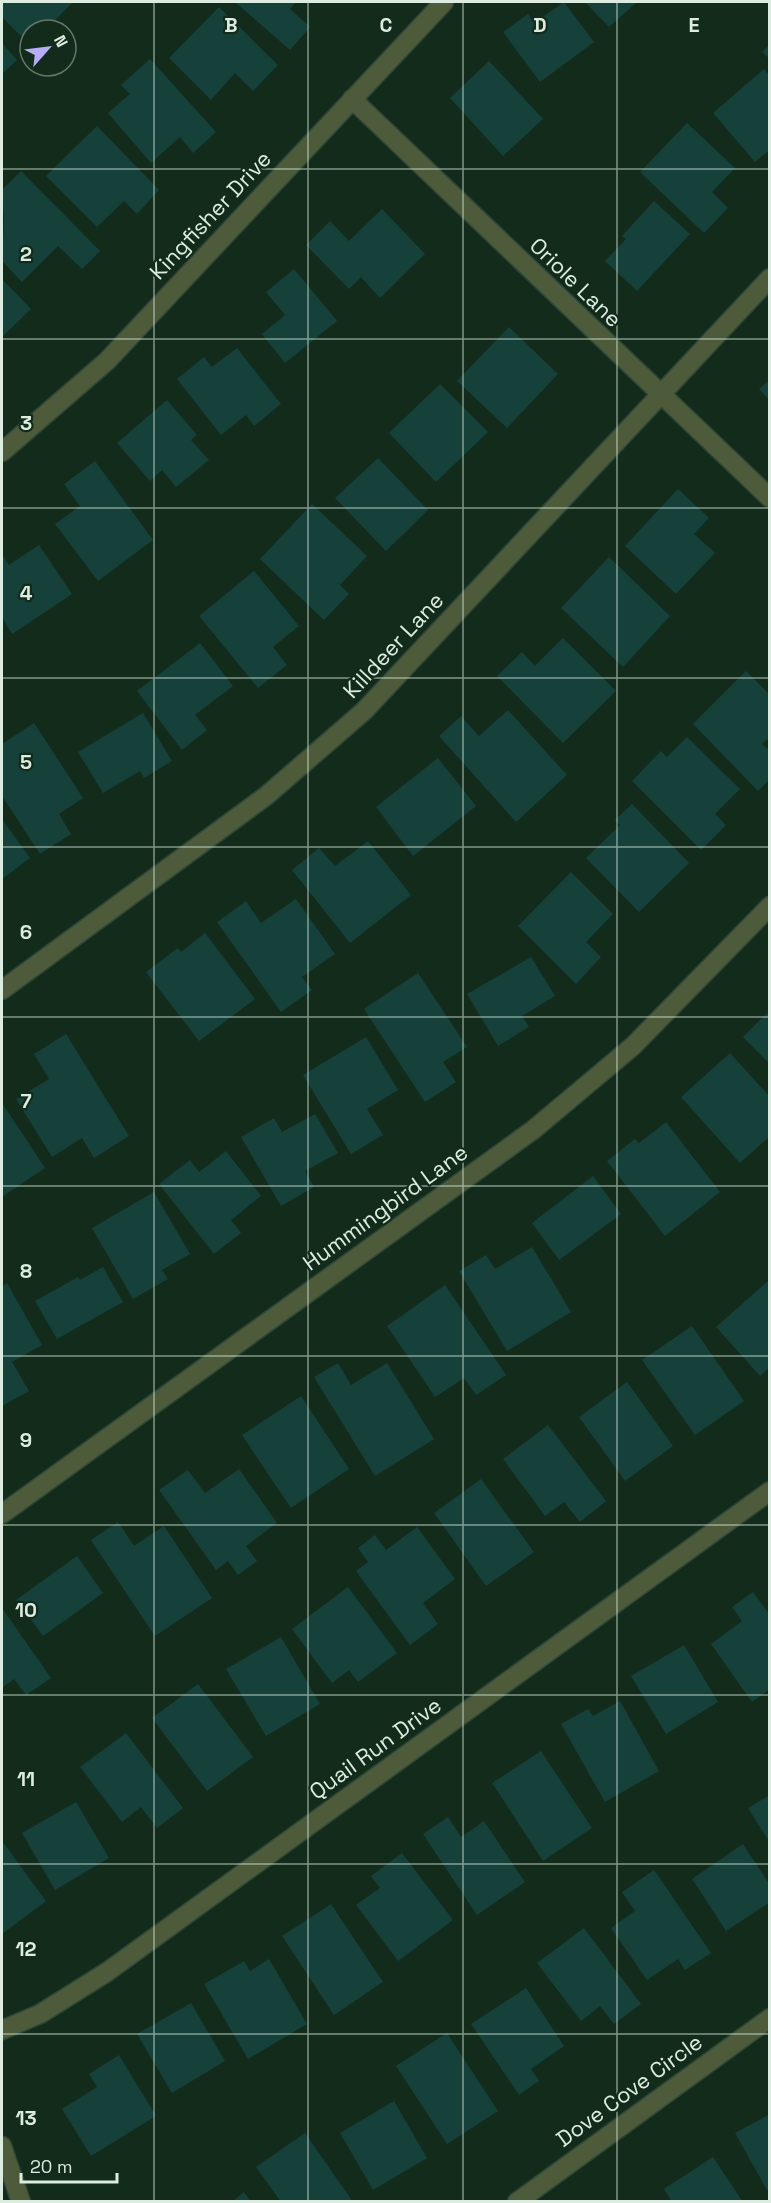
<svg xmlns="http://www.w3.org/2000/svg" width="771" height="2203" font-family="'Space Grotesk',sans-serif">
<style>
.building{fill:#16413a}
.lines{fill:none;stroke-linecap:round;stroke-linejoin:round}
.minor-casing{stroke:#2e4637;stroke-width:21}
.minor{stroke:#4d5b3a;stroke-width:18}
.grid{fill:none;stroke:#ddece1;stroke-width:1.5;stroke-opacity:0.55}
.labels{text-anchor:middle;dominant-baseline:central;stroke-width:4.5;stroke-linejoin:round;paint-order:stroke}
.street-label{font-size:22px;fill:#ddece1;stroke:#122b1b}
.grid-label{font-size:20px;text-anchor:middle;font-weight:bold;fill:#ddece1;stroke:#122b1b;stroke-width:4.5;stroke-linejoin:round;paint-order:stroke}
</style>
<rect width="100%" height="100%" fill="#122b1b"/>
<g class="building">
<path d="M2,2H73L45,30H30V45L2,17Z"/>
<path d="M235,2H296L290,9L310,27L290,50Z"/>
<path d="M564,2L594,42L540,82L503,32L528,14L534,23Z"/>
<path d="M585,2H637L609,27Z"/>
<path d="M219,7L278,65L253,91L235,73L211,100L169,58Z"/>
<path d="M2,43L17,60L2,74Z"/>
<path d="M770,44V59L762,52Z"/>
<path d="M150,59L216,132L193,153L180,137L151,163L108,113L130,94L121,85Z"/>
<path d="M489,61L543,119L503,156L450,98Z"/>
<path d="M764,69L770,76V150L755,162L713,113Z"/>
<path d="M687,123L735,168L712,192L728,208L704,233L640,172Z"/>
<path d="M97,126L159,190L137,214L124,201L97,227L46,176Z"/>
<path d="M21,171L100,251L82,269L58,246L22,282L2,261L4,220L2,190Z"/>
<path d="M654,201L690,234L637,291L605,261L626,239L622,236Z"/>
<path d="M382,209L425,254L380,298L361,277L349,289L306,245L330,221L349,241Z"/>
<path d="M294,269L337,321L285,363L262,334L285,315L266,292Z"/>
<path d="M2,279L31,309L2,337Z"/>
<path d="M509,327L558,374L507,428L457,381Z"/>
<path d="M237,348L281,404L254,426L246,415L221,435L177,379L204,357L212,367Z"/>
<path d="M770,379V401L759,389Z"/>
<path d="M440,384L488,432L436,482L389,433Z"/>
<path d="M167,400L197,435L191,440L209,460L176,487L162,470L150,481L117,443Z"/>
<path d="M378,458L428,510L386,551L335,498Z"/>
<path d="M95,461L153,540L98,581L55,524L80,506L64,484Z"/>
<path d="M678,489L709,518L694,534L715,553L676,594L625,546Z"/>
<path d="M312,504L367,556L340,585L349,594L324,620L260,559Z"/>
<path d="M39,545L72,594L12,634L2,617V554L9,565Z"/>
<path d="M609,557L670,616L623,667L561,608Z"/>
<path d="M254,571L299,626L273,647L287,665L258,688L199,616Z"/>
<path d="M563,638L616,691L563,743L497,676L522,652L535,666Z"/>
<path d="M200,643L233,686L195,715L207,730L182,750L137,691Z"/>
<path d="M746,671L770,695V737L762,744L770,751V779L758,791L693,724Z"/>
<path d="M508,710L567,775L516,822L439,736L461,716L479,736Z"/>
<path d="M143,713L172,761L144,778L140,771L103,793L78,752Z"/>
<path d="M34,723L83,798L59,814L71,834L40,854L2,796V744Z"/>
<path d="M687,737L740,789L715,814L726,825L701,850L632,781L661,751L667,757Z"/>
<path d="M438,758L476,806L413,856L376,807Z"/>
<path d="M632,804L689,863L639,912L586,858L620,825L615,820Z"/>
<path d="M2,819L30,858L2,879Z"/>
<path d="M368,841L411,895L350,943L292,870L319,848L335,866Z"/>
<path d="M571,872L613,914L586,942L601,957L576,984L518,926Z"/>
<path d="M296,899L335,954L302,977L312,990L281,1012L217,922L246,901L261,923Z"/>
<path d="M205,933L255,999L199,1041L146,972L178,948L181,952Z"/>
<path d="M531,957L555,996L522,1016L529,1027L498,1046L467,994Z"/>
<path d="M418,973L467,1047L443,1062L456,1082L425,1102L364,1009Z"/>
<path d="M767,1013L770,1015V1064L743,1037Z"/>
<path d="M66,1034L129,1136L94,1158L82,1138L52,1157L16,1099L49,1079L34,1054Z"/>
<path d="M366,1037L398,1090L367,1109L383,1135L351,1154L303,1075Z"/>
<path d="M730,1053L770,1097V1136L740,1163L681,1097Z"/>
<path d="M2,1103L45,1168L2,1197Z"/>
<path d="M315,1114L338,1153L305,1171L314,1187L281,1206L241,1137L274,1118L282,1132Z"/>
<path d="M666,1122L720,1192L665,1236L607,1161L635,1139L639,1143Z"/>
<path d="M226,1151L261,1196L231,1220L241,1233L214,1254L159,1184L190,1160L199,1172Z"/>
<path d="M593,1176L621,1214L559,1260L532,1223Z"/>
<path d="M154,1192L190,1254L162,1270L168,1279L133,1299L92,1228Z"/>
<path d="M532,1247L571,1312L507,1351L459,1271L486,1255L495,1269Z"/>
<path d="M103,1267L123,1302L57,1339L35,1301L78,1277L80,1280Z"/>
<path d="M768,1281L770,1367L760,1376L716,1327Z"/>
<path d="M7,1283L42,1345L12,1362L29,1391L2,1406V1286Z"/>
<path d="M445,1285L506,1375L476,1395L464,1378L435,1397L387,1326Z"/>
<path d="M692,1326L744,1401L695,1435L642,1360Z"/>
<path d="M338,1363L351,1385L387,1363L434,1439L375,1476L314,1377Z"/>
<path d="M627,1382L673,1446L625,1481L579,1417Z"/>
<path d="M301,1396L349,1469L291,1508L242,1435Z"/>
<path d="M548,1425L606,1501L580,1522L564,1502L545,1516L503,1459Z"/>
<path d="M239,1469L277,1523L246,1546L257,1561L238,1575L228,1561L216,1570L159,1490L188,1470L205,1493Z"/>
<path d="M481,1479L534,1552L486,1586L434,1513Z"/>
<path d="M118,1522L134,1546L164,1526L212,1598L155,1636L91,1540Z"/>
<path d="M417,1527L455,1579L423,1603L438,1624L410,1645L356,1571L368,1562L358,1548L375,1535L386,1550Z"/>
<path d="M77,1556L103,1593L43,1636L16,1600Z"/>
<path d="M348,1587L397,1653L358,1682L349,1670L332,1683L292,1629Z"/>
<path d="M753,1592L770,1615V1689L752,1702L711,1644L742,1621L732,1607Z"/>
<path d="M2,1608L51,1678L26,1695L14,1679L2,1688Z"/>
<path d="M281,1637L320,1704L266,1736L226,1669Z"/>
<path d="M684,1645L718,1702L666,1734L631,1676Z"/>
<path d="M198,1684L253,1757L207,1791L152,1718Z"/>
<path d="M620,1701L659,1771L605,1802L561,1724L588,1709L593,1716Z"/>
<path d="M126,1733L183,1808L157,1828L141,1807L122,1822L80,1767Z"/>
<path d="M541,1751L592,1828L543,1861L492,1783Z"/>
<path d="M770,1795V1843L748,1808Z"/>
<path d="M76,1802L109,1858L55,1890L22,1833Z"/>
<path d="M448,1817L461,1837L484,1821L525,1882L477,1915L423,1834Z"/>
<path d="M2,1841L46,1901L2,1934Z"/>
<path d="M743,1844L770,1885V1902L726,1931L692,1879Z"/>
<path d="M402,1853L453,1920L398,1961L356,1905L380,1888L371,1876Z"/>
<path d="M654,1870L711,1953L685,1970L678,1959L647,1980L611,1928L635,1911L622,1892Z"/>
<path d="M331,1904L383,1982L334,2015L282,1936Z"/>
<path d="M584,1928L641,2004L614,2024L600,2006L581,2021L537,1963Z"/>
<path d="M269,1959L307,2024L248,2059L204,1984L244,1961L250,1971Z"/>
<path d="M526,1988L564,2046L531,2069L539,2081L519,2095L471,2024Z"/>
<path d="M191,2003L225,2061L172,2093L137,2034Z"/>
<path d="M447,2033L498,2111L447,2144L396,2066Z"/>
<path d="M119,2055L156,2116L91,2156L62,2109L97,2087L89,2074Z"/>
<path d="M394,2101L427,2158L373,2190L340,2133Z"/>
<path d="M770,2114V2189L767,2190L735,2133Z"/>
<path d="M305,2133L353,2202H281L256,2167Z"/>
<path d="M713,2157L743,2202H672L664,2189Z"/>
<path d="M244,2192L251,2202H232Z"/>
</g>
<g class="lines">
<g class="minor-casing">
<g id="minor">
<path d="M352,99L770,498"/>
<path d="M2,452L107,361L444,2"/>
<path d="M2,990L266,796L364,711L770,278"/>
<path d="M2,1514L533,1130L633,1046L770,906"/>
<path d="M2,2030L40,2014L107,1972L770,1491"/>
<path d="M2,2146L21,2202"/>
<path d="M517,2202L770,2018"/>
</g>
</g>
<use href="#minor" class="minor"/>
</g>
<path class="grid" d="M154,2V2202M308,2V2202M463,2V2202M617,2V2202M2,169H770M2,339H770M2,508H770M2,678H770M2,847H770M2,1017H770M2,1186H770M2,1356H770M2,1525H770M2,1695H770M2,1864H770M2,2034H770"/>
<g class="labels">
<g class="street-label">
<text transform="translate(210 215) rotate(-47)">Kingfisher Drive</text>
<text transform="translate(576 282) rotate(44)">Oriole Lane</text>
<text transform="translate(393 645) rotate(-47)">Killdeer Lane</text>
<text transform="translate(385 1207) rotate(-36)">Hummingbird Lane</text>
<text transform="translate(375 1748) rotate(-36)">Quail Run Drive</text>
<text transform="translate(629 2090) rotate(-36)">Dove Cove Circle</text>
</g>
</g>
<g class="grid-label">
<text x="231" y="32">B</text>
<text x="386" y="32">C</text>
<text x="540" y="32">D</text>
<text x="694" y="32">E</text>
<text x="26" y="261">2</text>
<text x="26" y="430">3</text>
<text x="26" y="600">4</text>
<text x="26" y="769">5</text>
<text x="26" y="939">6</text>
<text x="26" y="1108">7</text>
<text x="26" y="1278">8</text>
<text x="26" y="1447">9</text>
<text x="26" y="1617">10</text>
<text x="26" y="1786">11</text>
<text x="26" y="1956">12</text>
<text x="26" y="2125">13</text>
</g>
<rect width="771" height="2203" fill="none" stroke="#ddece1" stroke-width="6"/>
<g transform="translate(48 48) rotate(62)"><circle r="28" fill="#122b1b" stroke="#63786a" stroke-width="1.5"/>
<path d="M0-4.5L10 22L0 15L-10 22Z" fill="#b6acf8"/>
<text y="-9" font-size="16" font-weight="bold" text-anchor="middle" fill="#ddece1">N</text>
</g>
<path d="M21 2173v9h96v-9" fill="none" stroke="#ddece1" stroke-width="3"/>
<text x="30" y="2173" font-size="18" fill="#ddece1" stroke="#122b1b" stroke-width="4.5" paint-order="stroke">20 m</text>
</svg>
